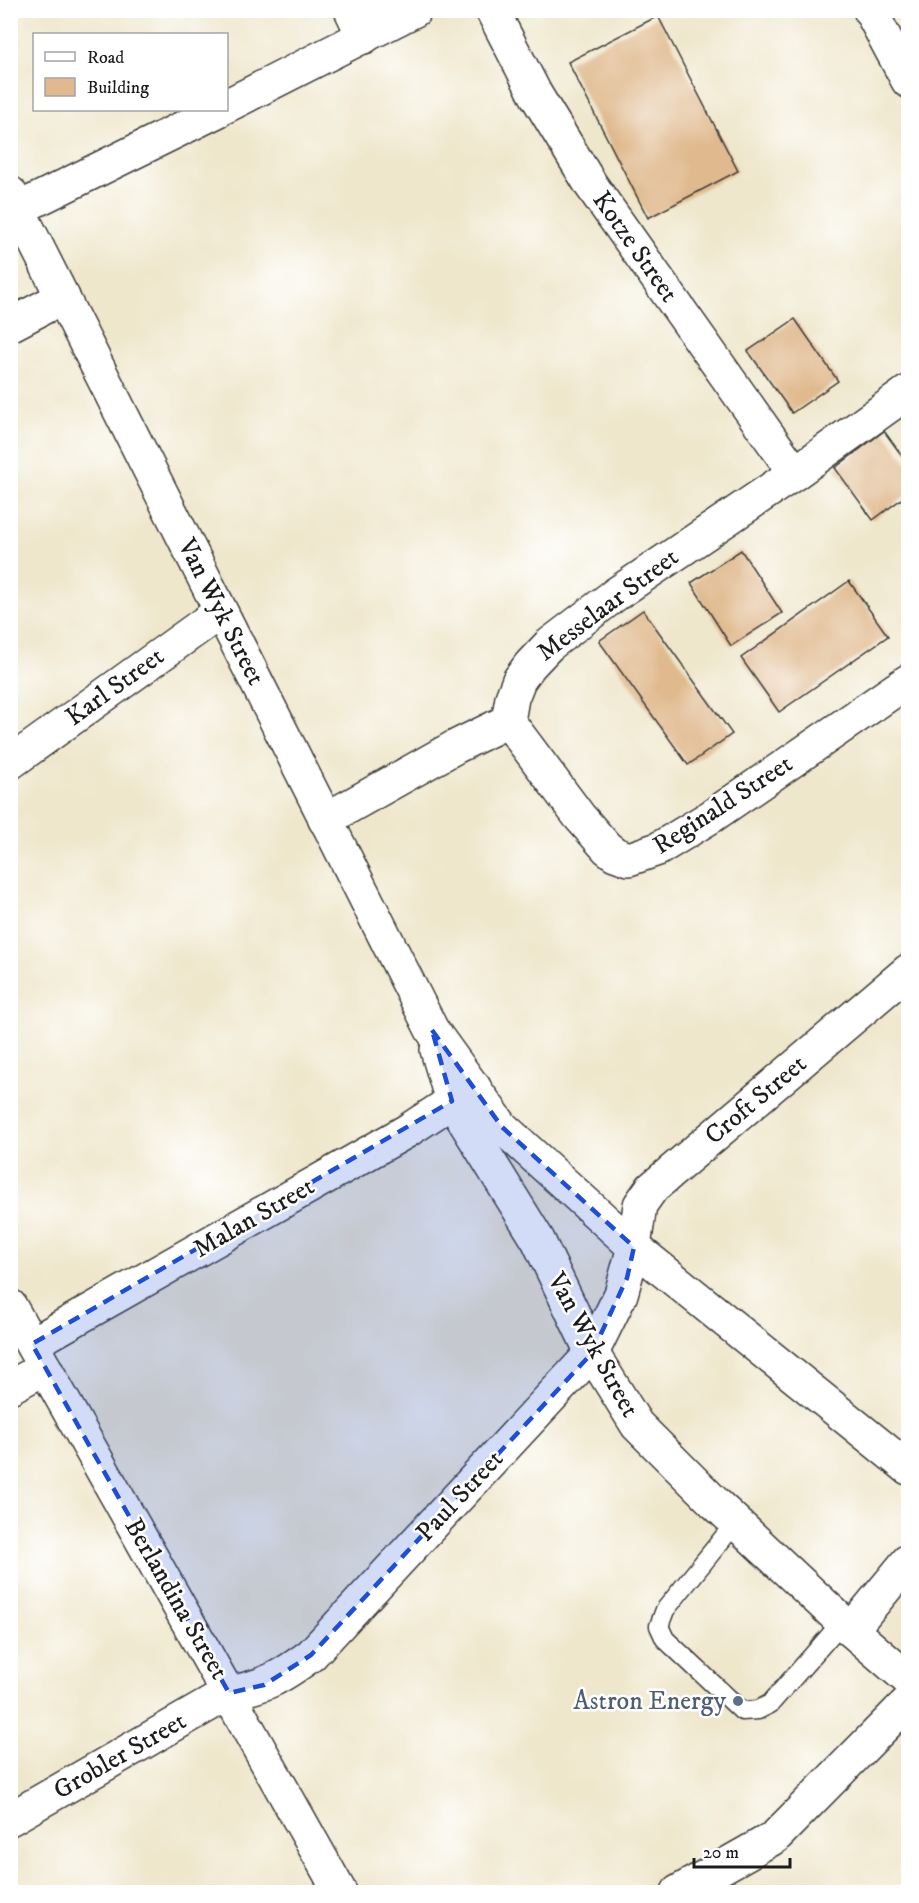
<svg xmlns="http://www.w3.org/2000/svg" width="919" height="1903" font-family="'IM FELL DW Pica',serif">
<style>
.building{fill:#e0ba8e}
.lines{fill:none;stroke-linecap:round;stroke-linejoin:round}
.lane-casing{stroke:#3c3a36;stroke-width:21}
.street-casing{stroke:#3c3a36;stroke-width:36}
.secondary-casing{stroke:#3c3a36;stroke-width:36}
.lane{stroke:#fff;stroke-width:18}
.street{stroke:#fff;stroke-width:33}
.secondary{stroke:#fff;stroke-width:33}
.marked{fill:#1d4ed8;fill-opacity:0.2;stroke:#1d4ed8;stroke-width:4.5;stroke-dasharray:12 8;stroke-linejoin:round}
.service-dot{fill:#5c6f8a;stroke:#fff;stroke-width:2}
.labels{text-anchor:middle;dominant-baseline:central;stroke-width:5;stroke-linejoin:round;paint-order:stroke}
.street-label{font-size:26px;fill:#1c1c1c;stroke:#fff}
.service-label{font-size:26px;fill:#4e5e75;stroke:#fff;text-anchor:end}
</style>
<rect width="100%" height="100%" fill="#fff"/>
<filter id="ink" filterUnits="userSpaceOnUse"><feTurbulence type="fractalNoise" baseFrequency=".0167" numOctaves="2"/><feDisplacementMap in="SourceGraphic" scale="12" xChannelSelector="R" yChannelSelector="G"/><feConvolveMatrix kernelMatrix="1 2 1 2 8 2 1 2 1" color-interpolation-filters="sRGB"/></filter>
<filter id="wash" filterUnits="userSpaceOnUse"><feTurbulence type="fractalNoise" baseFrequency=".008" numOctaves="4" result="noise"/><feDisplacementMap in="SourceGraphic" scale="24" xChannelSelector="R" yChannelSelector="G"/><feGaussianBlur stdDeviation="1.35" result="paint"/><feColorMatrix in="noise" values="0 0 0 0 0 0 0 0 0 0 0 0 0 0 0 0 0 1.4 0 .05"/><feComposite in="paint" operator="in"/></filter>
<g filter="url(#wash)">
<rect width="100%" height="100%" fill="#efe7cc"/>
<g id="blocks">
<g class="building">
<path d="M658,16L738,171L648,218L568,62Z"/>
<path d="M795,319L838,381L792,413L748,351Z"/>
<path d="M884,431L908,464V494L873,520L835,468Z"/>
<path d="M741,550L782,613L731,646L691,583Z"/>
<path d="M849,581L888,636L779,712L741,658Z"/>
<path d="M643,610L732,734L688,765L599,641Z"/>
</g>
</g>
</g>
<g filter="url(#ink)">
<use href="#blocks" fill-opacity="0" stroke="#3c3a36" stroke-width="1.5"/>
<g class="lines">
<g class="lane-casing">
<path id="lane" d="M736,1522L665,1610L659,1626L665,1639L742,1711L758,1710L770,1704L842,1622"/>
</g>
<g class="street-casing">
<g id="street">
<path d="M351,10L364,37"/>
<path d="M492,10L536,95L591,185L795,473"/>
<path d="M226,106L415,10"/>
<path d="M18,209L219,110"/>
<path d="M10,325L63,297"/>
<path d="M508,721L512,698L519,680L530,665L549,645L616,594L795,473L908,392"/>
<path d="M508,721L579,816L607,848L615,854L629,859L658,849L712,816L908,681"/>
<path d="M10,763L220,612"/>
<path d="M325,820L455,747L508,721"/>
<path d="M10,1306L340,1892"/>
<path d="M32,1344L407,1131L474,1087"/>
<path d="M10,1387L45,1368"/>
<path d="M851,1630L908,1561"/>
<path d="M10,1819L229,1693C266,1686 281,1677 311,1655L592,1353L621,1294L634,1247L640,1205L652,1188L908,971"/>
<path d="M678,1892L775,1837L908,1702"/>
</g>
</g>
<g class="secondary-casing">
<g id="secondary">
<path d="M870,10L908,81"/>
<path d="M10,193L432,1030L502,1127L634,1247L908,1468"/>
<path d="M437,1050L452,1101L538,1240L592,1353L637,1425L714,1502L851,1630L908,1679"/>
</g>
</g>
<use href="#lane" class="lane"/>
<use href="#street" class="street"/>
<use href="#secondary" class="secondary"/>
</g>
</g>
<path class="marked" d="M432,1030L502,1127L634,1247L627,1278L592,1353L311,1655L264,1685L229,1693L32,1344L452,1101Z"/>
<circle class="service-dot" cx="738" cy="1701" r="6"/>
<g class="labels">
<g class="street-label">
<text transform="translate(635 247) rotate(55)">Kotze Street</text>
<text transform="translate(608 605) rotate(-37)">Messelaar Street</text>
<text transform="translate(221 612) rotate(63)">Van Wyk Street</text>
<text transform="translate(115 687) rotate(-36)">Karl Street</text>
<text transform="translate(723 805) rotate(-33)">Reginald Street</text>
<text transform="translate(756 1100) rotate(-40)">Croft Street</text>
<text transform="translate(254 1218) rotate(-30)">Malan Street</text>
<text transform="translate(593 1345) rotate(61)">Van Wyk Street</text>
<text transform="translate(460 1496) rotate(-47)">Paul Street</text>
<text transform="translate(176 1599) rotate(60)">Berlandina Street</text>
<text transform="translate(120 1756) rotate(-30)">Grobler Street</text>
</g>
<g class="service-label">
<text x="726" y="1701">Astron Energy</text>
</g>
</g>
<rect width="919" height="1903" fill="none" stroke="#fff" stroke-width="36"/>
<rect x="33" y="33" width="195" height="78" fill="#ffffff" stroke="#a4a4a4" stroke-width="1.5"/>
<rect x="45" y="52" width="30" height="9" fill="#ffffff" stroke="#a4a4a4" stroke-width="1.5"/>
<text x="87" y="63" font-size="18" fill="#1c1c1c">Road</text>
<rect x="45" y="78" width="30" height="18" fill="#e0ba8e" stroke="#a4a4a4" stroke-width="1.5"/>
<text x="87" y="93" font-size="18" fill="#1c1c1c">Building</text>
<path d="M694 1858v9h96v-9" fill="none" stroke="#1c1c1c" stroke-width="3"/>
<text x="703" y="1858" font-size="18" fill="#1c1c1c" stroke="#ffffff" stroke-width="4.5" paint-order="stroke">20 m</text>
</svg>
